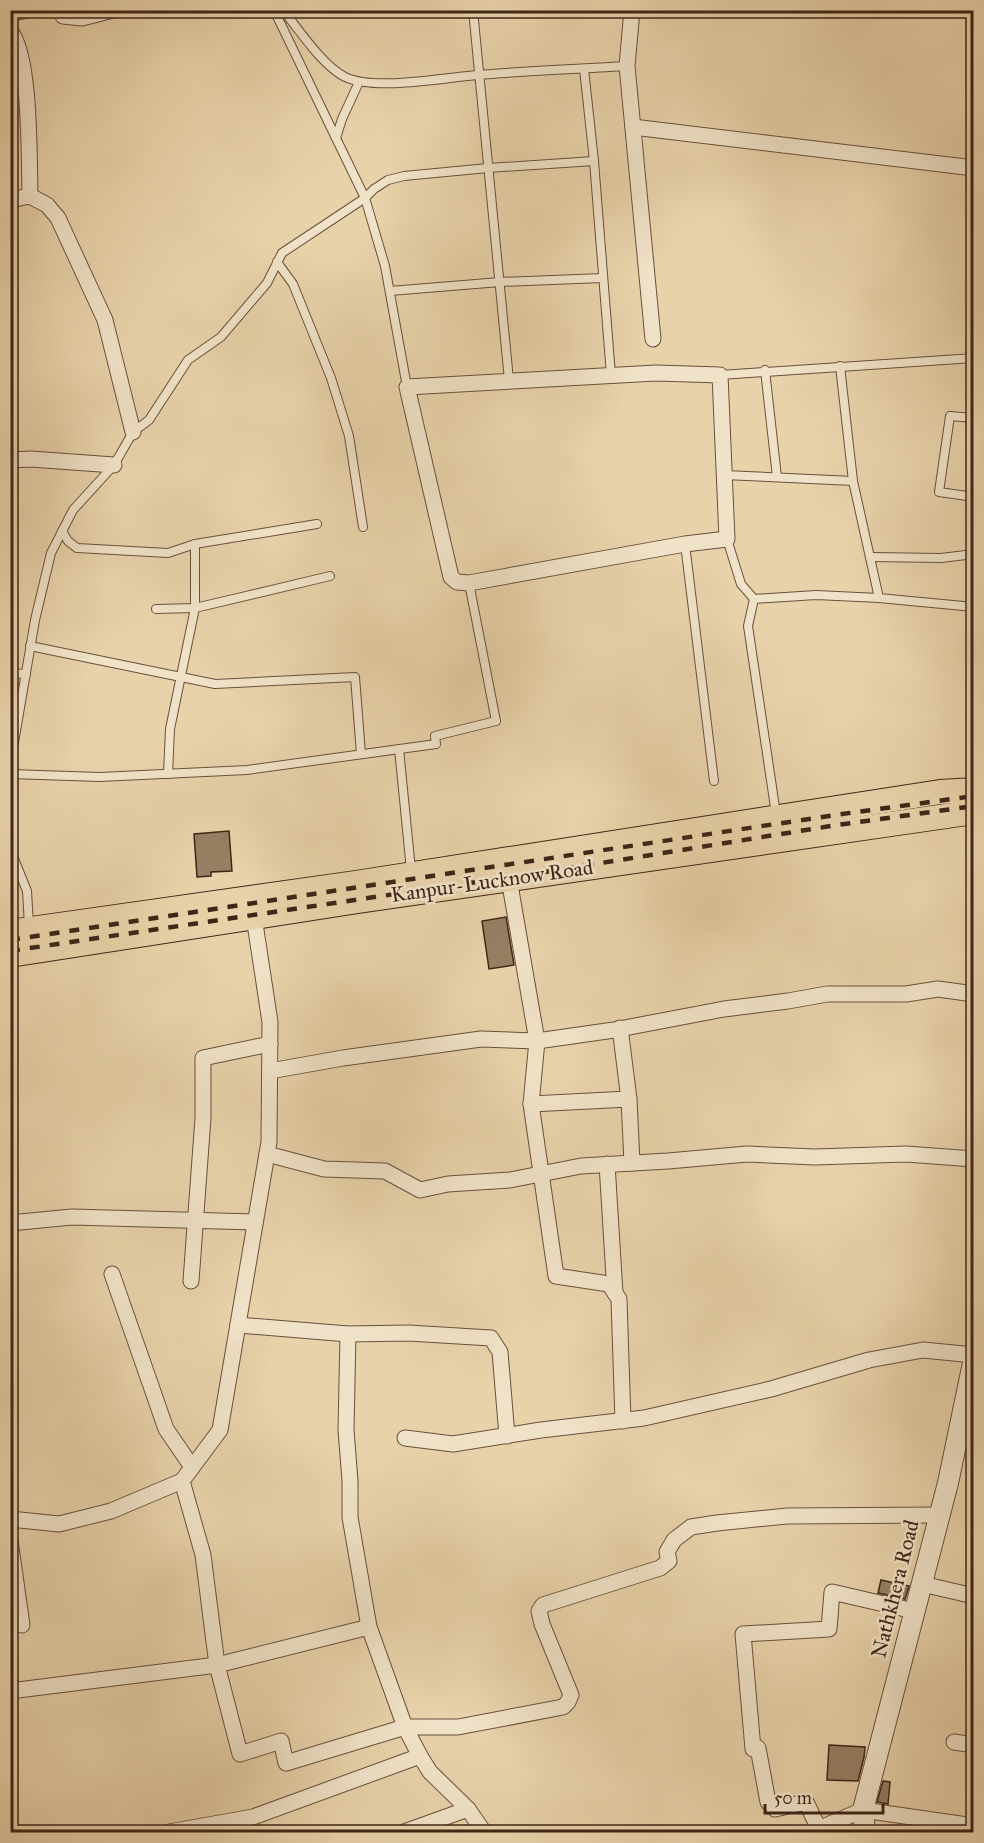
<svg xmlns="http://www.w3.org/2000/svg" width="984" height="1843" font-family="'IM FELL Great Primer',serif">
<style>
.building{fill:#977f64;stroke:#3f2518;stroke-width:1.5}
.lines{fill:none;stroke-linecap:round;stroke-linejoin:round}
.service-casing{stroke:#69503c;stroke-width:10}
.minor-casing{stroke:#69503c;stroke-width:17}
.tertiary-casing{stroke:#69503c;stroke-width:22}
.primary-casing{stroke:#3f2518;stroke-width:26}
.service{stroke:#f0e2c8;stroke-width:8}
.minor{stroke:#f0e2c8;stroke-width:15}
.tertiary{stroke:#f0e2c8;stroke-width:20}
.primary{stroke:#e8d2aa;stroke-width:24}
.rail{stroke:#3f2518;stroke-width:4.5;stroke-dasharray:10 10;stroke-linecap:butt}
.labels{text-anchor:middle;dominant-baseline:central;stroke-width:5;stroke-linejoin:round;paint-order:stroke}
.street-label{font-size:21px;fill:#3f2518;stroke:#f0e2c8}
</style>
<rect width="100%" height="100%" fill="#e8d2aa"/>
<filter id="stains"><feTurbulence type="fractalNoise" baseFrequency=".00333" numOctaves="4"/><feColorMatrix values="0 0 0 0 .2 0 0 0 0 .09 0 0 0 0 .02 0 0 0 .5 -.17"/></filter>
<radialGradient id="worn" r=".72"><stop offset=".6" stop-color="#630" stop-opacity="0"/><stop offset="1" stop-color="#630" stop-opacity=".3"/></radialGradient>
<g class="building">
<path d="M229,831L232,871L211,872V876L197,877L194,834Z"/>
<path d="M506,917L514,965L489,969L482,921Z"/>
<path d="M881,1580L909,1586L905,1599L878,1593Z"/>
<path d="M829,1745L865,1747L864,1757L858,1781L827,1780Z"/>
<path d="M883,1781L890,1782L888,1804L877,1802Z"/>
</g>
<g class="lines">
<g class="service-casing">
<g id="service">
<path d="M274,10L365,198L385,266L407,387"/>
<path d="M283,10C300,31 322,65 345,77C375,91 443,78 477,75C527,71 577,69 627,66"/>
<path d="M473,10L509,380"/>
<path d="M584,69L594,161L611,375"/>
<path d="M336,138L342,119L359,82"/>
<path d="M277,262L293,284L331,378L349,436L363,527"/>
<path d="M390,291L500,282L603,278"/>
<path d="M840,366L853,481L879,598L974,607"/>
<path d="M765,370L777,477"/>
<path d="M720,375L974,358"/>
<path d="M974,418L950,416L939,492L974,497"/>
<path d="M724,475L853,481"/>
<path d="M62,531L68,541L77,548L168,553L195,544L317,524"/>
<path d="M727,539L741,584L754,599L816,595L879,598"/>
<path d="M685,544L714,781"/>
<path d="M870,557L941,558L974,554"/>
<path d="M754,599L748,626L776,814"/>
<path d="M156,609L195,608L330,576"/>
<path d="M30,646L215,684L355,677L361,754"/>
<path d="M10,673L26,674"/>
<path d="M399,749L411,870"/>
<path d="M10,766L35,620L51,553L73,510L114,465L133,432L149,420L188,360L221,337L267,283L282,253L365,198L374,189L388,180L404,176L488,168L594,161"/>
<path d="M10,774L100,777L247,770L436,744L435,736L496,721L469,583"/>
<path d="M168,774L170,729L195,608V544"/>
<path d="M10,849L27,891L29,925"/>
</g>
</g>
<g class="minor-casing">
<g id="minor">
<path d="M60,10L63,16L82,18L113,10"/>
<path d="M632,10L627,66L653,339"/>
<path d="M10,14L27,10"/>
<path d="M10,31C31,54 29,161 30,196"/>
<path d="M633,127L974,168"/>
<path d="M10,200L30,196L47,205L58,218L105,320L133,432"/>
<path d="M656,373L720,375L727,539L685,544L469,583L457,582L451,577L407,387Z"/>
<path d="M10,460L31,459L114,465"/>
<path d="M509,879L537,1041L531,1104L556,1276L609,1284L619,1299L623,1421"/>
<path d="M254,917L270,1022L269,1142L220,1430L182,1481L203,1555L217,1665L240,1754L281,1741L286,1763L405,1727H458L563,1707L568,1702L571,1695L542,1624L539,1611L543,1605L660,1568L669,1561L667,1552L674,1540L691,1527L717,1523L787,1516L939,1515"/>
<path d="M270,1071L343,1058L481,1039L537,1041L614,1030L724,1009L788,1001L827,994H906L938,989L974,994"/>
<path d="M629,1099L632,1163"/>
<path d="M531,1104L629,1099L620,1028"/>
<path d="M267,1154L324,1169L385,1171L420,1190L448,1184L510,1180L581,1166L668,1161L747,1154L815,1157L906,1154L974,1159"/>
<path d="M607,1164L615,1293"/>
<path d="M10,1223L72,1217L255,1222"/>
<path d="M112,1274L166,1429L192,1467"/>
<path d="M191,1281L203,1118V1058L270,1044"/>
<path d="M238,1325L348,1334L409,1333L491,1338L500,1352L507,1436"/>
<path d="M348,1334L346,1430L350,1481V1517L369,1627L405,1727L420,1756"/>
<path d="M405,1438L453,1444L541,1430L644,1418L771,1389L869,1360L923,1350L974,1355"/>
<path d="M10,1519L59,1524L111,1511L182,1481"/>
<path d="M10,1540L22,1625"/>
<path d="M922,1584L974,1596"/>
<path d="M10,1691L217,1665L369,1627"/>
<path d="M954,1742L974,1745"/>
<path d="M819,1829L806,1802L775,1809L768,1802L758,1748L753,1749L743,1634L829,1629L832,1592L914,1611"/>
<path d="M169,1832L253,1817L420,1756L430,1772L468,1809L484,1832"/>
<path d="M404,1832L468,1809"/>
<path d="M811,1832L863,1810L974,1826"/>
</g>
</g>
<g class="tertiary-casing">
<path id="tertiary" d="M865,1832L863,1810L948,1483L974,1358"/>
</g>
<g class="primary-casing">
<g id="primary">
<path d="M10,932L356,883L940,792L974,790"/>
<path d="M10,955L358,901L974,812"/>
</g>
</g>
<use href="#service" class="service"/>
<use href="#minor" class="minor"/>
<use href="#tertiary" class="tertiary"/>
<use href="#primary" class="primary"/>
<g class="rail">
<path d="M10,940L835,815L974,796"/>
<path d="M10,951L564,869L837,825L974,806"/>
</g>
</g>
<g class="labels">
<g class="street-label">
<text transform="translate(492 881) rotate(-8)">Kanpur-Lucknow Road</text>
<text transform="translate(895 1589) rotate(-76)">Nathkhera Road</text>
</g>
</g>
<rect width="984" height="1843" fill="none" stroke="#e8d2aa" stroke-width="36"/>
<rect x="12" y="12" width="960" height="1819" fill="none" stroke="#3f2518" stroke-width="3"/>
<rect x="18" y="18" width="948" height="1807" fill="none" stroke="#3f2518" stroke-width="1.5"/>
<path d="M765 1804v9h118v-9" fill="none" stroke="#3f2518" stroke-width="3"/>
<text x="774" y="1804" font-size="18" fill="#3f2518" stroke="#f0e2c8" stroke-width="4.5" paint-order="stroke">50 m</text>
<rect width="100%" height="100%" filter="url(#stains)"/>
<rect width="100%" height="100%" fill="url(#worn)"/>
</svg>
